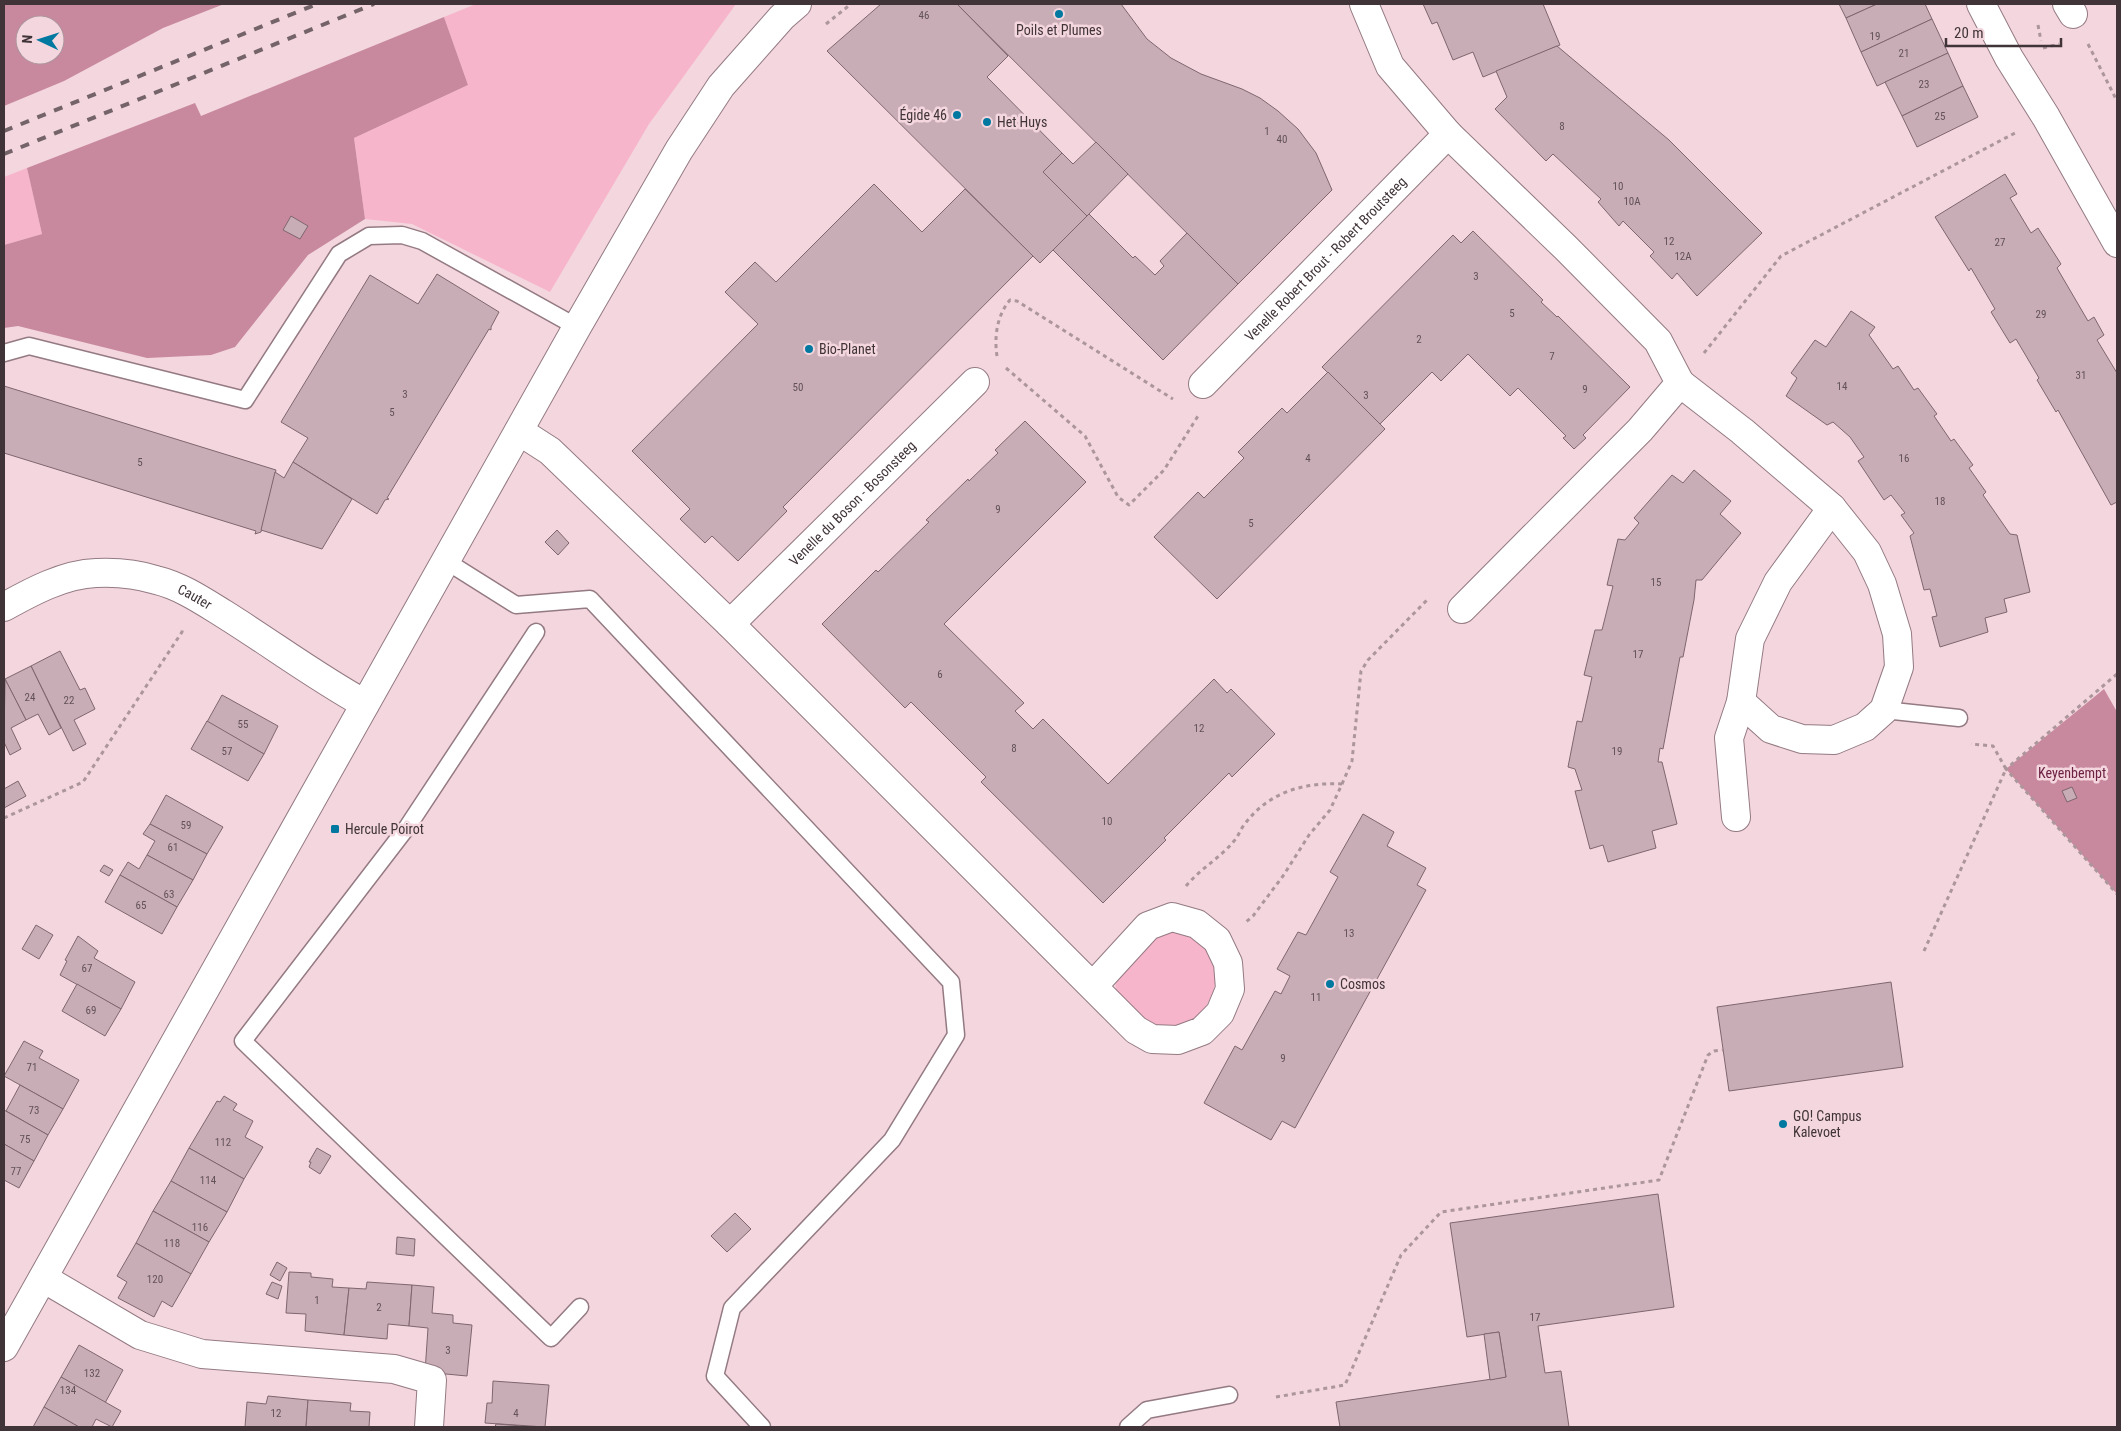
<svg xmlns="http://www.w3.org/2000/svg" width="2121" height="1431" font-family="'Roboto Condensed',sans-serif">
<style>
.green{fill:#f7b5cb}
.forest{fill:#c8889e;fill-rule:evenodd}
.building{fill:#c9adb6;stroke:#7f666e}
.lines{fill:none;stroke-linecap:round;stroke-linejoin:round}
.lane-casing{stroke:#947a82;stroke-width:19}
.street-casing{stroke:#947a82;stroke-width:30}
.path{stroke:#ac969c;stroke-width:3;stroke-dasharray:4 4;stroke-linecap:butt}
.lane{stroke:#fff;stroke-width:16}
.street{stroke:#fff;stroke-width:28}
.rail{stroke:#746368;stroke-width:4;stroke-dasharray:9 9;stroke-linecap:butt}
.poi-dot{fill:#0078a0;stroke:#f3d6de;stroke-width:2}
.labels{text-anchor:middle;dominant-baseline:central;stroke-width:5;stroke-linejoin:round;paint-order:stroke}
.number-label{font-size:11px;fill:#625258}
.poi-label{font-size:14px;fill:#403438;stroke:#f3d6de;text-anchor:start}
.street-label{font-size:14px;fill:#403438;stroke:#f3d6de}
.park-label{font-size:14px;fill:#6e2243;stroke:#f3d6de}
</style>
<rect width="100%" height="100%" fill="#f3d6de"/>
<g class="green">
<path d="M476,4H736L649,124L550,292L412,224L365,219L354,138L468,85L444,17Z"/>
<path d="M27,168L42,234L4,245V177Z"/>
<path d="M1185,929L1211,949L1218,969L1213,993L1202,1014L1182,1030C1173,1028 1147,1027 1140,1023C1128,1014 1112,994 1116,978C1119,967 1155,935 1166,931C1172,929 1179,930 1185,929Z"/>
</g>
<g class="forest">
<path d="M4,4H224L163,28L64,81L4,106ZM25,25H55V55H25Z"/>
<path d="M444,17L468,85L354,138L365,219L308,255L235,347L211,355L147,358L18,326L4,328V245L42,234L27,168L195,103L201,116Z"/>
<path d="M2104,689L2117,712V894L2006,769Z"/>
</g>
<g class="building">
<path d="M881,4H957L1008,56L987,77L1062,153L1043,172L1087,216L1040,263L827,51Z"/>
<path d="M957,4H1121L1147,39L1171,58L1201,74L1242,89L1260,98L1278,111L1298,129L1316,153L1332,190L1238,284Z"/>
<path d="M1423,4H1543L1560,45L1483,77L1473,52L1453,60L1437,22L1432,24Z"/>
<path d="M1839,4H1877L1846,18Z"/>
<path d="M1877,4H1925L1932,19L1861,52L1846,18Z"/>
<path d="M1932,19L1948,53L1877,86L1861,52Z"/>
<path d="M1557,46L1669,140L1762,233L1697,296L1677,273L1672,279L1650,256L1654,252L1623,221L1619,226L1598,202L1601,199L1553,154L1546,161L1495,109L1507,97L1496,71Z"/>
<path d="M1948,53L1963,86L1902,116L1885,82Z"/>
<path d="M1963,86L1978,117L1917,147L1902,116Z"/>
<path d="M1096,142L1128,174L1087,216L1043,172L1062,153L1073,164Z"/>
<path d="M2005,174L2017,194L2010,198L2031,233L2038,228L2061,264L2057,268L2088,321L2094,317L2104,335L2097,340L2117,373V502L2111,505L2058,410L2056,412L2037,380L2039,378L2016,339L2010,343L1991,312L1995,309L1971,268L1969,271L1935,217Z"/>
<path d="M874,184L922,232L965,189L1033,256L783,507L787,511L738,561L712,536L705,543L680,519L690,509L632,451L758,324L725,292L755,262L776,282Z"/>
<path d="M1089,214L1133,258L1135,256L1155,275L1164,266L1160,261L1187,233L1238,284L1163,360L1053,250Z"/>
<path d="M291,216L308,226L300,239L283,230Z"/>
<path d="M1473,231L1543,300L1541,302L1557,317L1558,316L1630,387L1583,435L1586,438L1574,449L1563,438L1566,436L1518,388L1510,396L1468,354L1441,381L1432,372L1380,424L1322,367L1453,235L1461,243Z"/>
<path d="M437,274L499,312L491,327V330L489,329L387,498L389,499L385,500L377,514L293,462L308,438L281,422L370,275L418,304Z"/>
<path d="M1851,311L1875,327L1869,335L1893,369L1898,366L1914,390L1918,388L1937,414L1934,416L1951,441L1954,439L1973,465L1969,468L1986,492L1983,495L2010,534L2017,535L2030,592L2004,599L2007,612L1985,618L1988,632L1940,647L1932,617L1937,616L1930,589L1924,590L1910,536L1914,533L1901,515L1905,513L1891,495L1884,500L1858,461L1864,457L1850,437L1833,422L1827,425L1786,396L1797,378L1791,373L1815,340L1826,347Z"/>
<path d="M1328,372L1385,429L1217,599L1154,537L1198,492L1204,498L1244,458L1238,452L1282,408L1287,413Z"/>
<path d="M4,386L276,470L261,532L255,534L256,531L4,453Z"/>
<path d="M1025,421L1086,482L944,624L1024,703L1015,711L1033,729L1043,719L1108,784L1214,679L1227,693L1231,689L1275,734L1232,777L1229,773L1164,838L1166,840L1103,903L981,782L986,777L911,702L905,708L822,624L876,570L878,572L929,522L926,520L968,479L969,481L998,453L995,450Z"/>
<path d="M293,462L352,499L322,549L261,530L275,472L284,478Z"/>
<path d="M1694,470L1731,501L1720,514L1741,533L1702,580H1696L1694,600L1683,657H1680L1663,749L1660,748L1658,762H1662L1677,824L1652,831L1656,848L1608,862L1603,845L1590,849L1575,791L1582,790L1575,769L1568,767L1577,721L1582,722L1592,677L1584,675L1595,630H1602L1613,586L1607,585L1618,539L1625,540L1639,523L1634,518L1672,475L1683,483Z"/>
<path d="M557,530L569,543L558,555L545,542Z"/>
<path d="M60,651L80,690L85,688L95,709L74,720L86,744L73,751L31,666Z"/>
<path d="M31,666L61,728L49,735L38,714L26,720L5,679Z"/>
<path d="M5,679L26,720L11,728L21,749L10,755L4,742Z"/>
<path d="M222,695L278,726L264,754L207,722Z"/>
<path d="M207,721L264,754L248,781L191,749Z"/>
<path d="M18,781L26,796L4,808V789Z"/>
<path d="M2072,787L2077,798L2067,802L2062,791Z"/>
<path d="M166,795L223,827L207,854L150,824Z"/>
<path d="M1363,814L1394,832L1387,846L1426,868L1417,885L1426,890L1295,1128L1282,1121L1271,1140L1204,1103L1235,1046L1242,1050L1275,991L1281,994L1290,976L1277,969L1298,932L1306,935L1338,877L1330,872Z"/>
<path d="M150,824L207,854L193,880L147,855L155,841L143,834Z"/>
<path d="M147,855L193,880L177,907L120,875L128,862L139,869Z"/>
<path d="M104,865L113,870L109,876L100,871Z"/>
<path d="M120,875L177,907L162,934L105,902Z"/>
<path d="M36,925L53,935L39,959L22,949Z"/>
<path d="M78,936L98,951L94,958L135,982L121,1009L60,975L67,961L65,960Z"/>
<path d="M1891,982L1903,1067L1729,1091L1717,1007Z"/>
<path d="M77,984L121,1009L105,1036L62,1011Z"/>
<path d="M24,1041L43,1051L39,1058L79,1080L63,1109L4,1076Z"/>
<path d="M20,1085L63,1109L48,1135L6,1111Z"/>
<path d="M224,1096L237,1104L233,1110L253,1121L245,1137L263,1147L244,1179L189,1148L217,1101L220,1102Z"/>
<path d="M4,1110L48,1135L34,1161L4,1144Z"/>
<path d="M4,1144L34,1161L19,1188L4,1180Z"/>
<path d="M189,1148L244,1179L227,1212L171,1181Z"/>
<path d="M317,1148L331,1156L320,1174L309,1167L311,1162H309Z"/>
<path d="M171,1181L227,1212L209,1242L153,1211Z"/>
<path d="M1658,1194L1674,1307L1538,1326L1545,1373L1561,1371L1569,1427H1340L1336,1402L1506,1377L1499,1332L1467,1337L1450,1223Z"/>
<path d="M153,1211L209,1242L191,1274L136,1243Z"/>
<path d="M735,1213L751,1229L727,1252L711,1236Z"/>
<path d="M397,1237L415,1239L414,1256L396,1254Z"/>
<path d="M136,1243L191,1274L172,1307L162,1301L154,1317L118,1298L127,1282L117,1276Z"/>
<path d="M277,1262L287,1268L280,1281L270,1275Z"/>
<path d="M289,1272L311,1273V1277L333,1279L332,1287L349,1288L344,1335L305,1331L306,1314L286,1313Z"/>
<path d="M272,1282L282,1286L278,1299L266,1294Z"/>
<path d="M367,1282L412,1285L409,1326L388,1324L387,1339L344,1335L349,1288L366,1289Z"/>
<path d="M412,1285L434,1287L432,1313L453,1315V1323L472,1325L467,1376L425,1372L428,1328L409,1326Z"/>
<path d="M1499,1332L1506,1377L1490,1380L1484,1334Z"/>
<path d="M79,1345L123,1370L105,1403L61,1377Z"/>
<path d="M61,1377L121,1411L112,1427L96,1419L92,1427H79L44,1407Z"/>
<path d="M493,1381L549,1385L545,1427L485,1423L487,1403H492Z"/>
<path d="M268,1396L308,1400L306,1427H245L247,1402L266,1404Z"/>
<path d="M308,1400L351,1403L350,1411L370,1412L369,1427H306Z"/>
<path d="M44,1407L79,1427H33Z"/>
<path d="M496,1424L536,1427H495Z"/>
</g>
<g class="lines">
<g class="lane-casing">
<g id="lane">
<path d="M4,353L29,346L245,400L339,254L369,236L402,235L422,241L577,327"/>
<path d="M446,561L516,605L590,599L951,982L956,1035L892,1140L732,1308L715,1376L762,1427"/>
<path d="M536,632L408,826L243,1041L551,1338L580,1307"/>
<path d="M1884,710L1959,718"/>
<path d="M1128,1427L1147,1410L1229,1395"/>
</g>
</g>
<g class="street-casing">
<g id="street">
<path d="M1364,4L1390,66L1448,134L1566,248L1658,341L1680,383L1640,430L1462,609"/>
<path d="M1981,4L2009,58L2046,117L2117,243"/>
<path d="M2067,4L2073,14"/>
<path d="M1680,383L1742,431L1832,508L1867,552L1882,584L1897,634L1899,667L1884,710L1865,727L1834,740L1802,739L1771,729L1741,702"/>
<path id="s1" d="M1203,384L1448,134"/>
<path d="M519,431L550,451L730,624L1136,1030L1152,1039L1178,1040L1202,1031L1220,1013L1230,989L1228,963L1217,940L1197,924L1172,917L1148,926L1093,986"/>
<path id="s2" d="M4,607C31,592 64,574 96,573C116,572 137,574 156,580C181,586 203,601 224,614C272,644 316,677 365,704"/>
<path id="s3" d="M730,624L975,382"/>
<path d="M1736,817L1729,738L1741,702L1750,639L1778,582L1832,508"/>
<path d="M43,1278L140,1335L202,1354L394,1369L432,1380L429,1427"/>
<path d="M4,1347L577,327L679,150L721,86L782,17L797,4"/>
</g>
</g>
<g class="path">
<path d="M826,24L851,4"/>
<path d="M2038,25L2041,41"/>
<path d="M2088,44L2117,101"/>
<path d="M2043,48L2059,44"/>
<path d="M1704,353L1781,256L2015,133"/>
<path d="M997,356C994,337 997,315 1010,300L1017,301L1173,399"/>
<path d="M1006,368L1085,436L1118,497L1129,505L1164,470L1198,416"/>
<path d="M2117,674L2006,769L2117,894"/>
<path d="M1342,784L1352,761L1361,671L1368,660L1429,598"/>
<path d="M4,818L83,782L182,632L183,627"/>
<path d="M1186,886C1200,869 1220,858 1234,841C1238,837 1240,830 1244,825C1268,792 1304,782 1342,784L1330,810L1309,835L1283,876L1253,916L1246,922"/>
<path d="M1924,951L2006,769L1993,746L1971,744"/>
<path d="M1276,1397L1345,1385L1401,1255L1441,1212L1659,1180L1708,1055L1714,1051L1723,1050"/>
</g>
<use href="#lane" class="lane"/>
<use href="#street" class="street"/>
<g class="rail">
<path d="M4,131L317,4"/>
<path d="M4,154L374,4"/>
</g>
</g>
<g class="poi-dot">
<circle cx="1059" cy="14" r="5"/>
<circle cx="957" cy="115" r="5"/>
<circle cx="987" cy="122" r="5"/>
<circle cx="809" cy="349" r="5"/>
<rect x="330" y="824" width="10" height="10" rx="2.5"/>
<circle cx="1330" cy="984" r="5"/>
<circle cx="1783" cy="1124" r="5"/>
</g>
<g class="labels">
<g class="number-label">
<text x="924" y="15">46</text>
<text x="1875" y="36">19</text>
<text x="1904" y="53">21</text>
<text x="1924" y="84">23</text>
<text x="1940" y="116">25</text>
<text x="1562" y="126">8</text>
<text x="1267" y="131">1</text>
<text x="1282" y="139">40</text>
<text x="1618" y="186">10</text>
<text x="1632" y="201">10A</text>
<text x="1669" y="241">12</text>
<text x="2000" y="242">27</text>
<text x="1683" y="256">12A</text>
<text x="1476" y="276">3</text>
<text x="1512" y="313">5</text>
<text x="2041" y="314">29</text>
<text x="1419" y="339">2</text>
<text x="1552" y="356">7</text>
<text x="2081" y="375">31</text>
<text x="1842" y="386">14</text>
<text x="798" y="387">50</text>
<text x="1585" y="389">9</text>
<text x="405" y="394">3</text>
<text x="1366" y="395">3</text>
<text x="392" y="412">5</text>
<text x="1308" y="458">4</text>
<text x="1904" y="458">16</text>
<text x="140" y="462">5</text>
<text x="1940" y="501">18</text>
<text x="998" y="509">9</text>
<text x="1251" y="523">5</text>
<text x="1656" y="582">15</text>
<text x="1638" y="654">17</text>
<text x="940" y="674">6</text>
<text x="30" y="697">24</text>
<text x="69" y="700">22</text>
<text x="243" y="724">55</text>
<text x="1199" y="728">12</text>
<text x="1014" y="748">8</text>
<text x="227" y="751">57</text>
<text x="1617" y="751">19</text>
<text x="1107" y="821">10</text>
<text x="186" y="825">59</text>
<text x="173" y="847">61</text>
<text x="169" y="894">63</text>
<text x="141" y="905">65</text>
<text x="1349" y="933">13</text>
<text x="87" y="968">67</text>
<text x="1316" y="997">11</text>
<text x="91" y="1010">69</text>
<text x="1283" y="1058">9</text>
<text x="32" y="1067">71</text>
<text x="34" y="1110">73</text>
<text x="25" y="1139">75</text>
<text x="223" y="1142">112</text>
<text x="16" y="1171">77</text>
<text x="208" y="1180">114</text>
<text x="200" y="1227">116</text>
<text x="172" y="1243">118</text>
<text x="155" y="1279">120</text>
<text x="317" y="1300">1</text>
<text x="379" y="1307">2</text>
<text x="1535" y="1317">17</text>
<text x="448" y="1350">3</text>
<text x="92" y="1373">132</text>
<text x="68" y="1390">134</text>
<text x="276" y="1413">12</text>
<text x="516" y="1413">4</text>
</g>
<g class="poi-label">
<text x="1059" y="30" text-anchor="middle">Poils et Plumes</text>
<text x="947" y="115" text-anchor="end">Égide 46</text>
<text x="997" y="122">Het Huys</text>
<text x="819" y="349">Bio-Planet</text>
<text x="345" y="829">Hercule Poirot</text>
<text x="1340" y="984">Cosmos</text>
<text x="1793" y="1116">GO! Campus<tspan x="1793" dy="16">Kalevoet</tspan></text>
</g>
<g class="street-label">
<text stroke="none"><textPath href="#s1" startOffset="175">Venelle Robert Brout - Robert Broutsteeg</textPath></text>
<text stroke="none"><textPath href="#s3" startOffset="172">Venelle du Boson - Bosonsteeg</textPath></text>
<text stroke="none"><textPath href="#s2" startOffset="202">Cauter</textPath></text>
</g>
<g class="park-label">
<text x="2072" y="773">Keyenbempt</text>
</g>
</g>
<rect width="2121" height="1431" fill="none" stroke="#403438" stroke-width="10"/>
<g transform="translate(40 40) rotate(274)"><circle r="24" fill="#f3d6de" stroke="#ab959c"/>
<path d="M0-4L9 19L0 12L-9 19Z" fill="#0078a0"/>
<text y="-8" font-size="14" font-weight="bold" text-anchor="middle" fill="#403438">N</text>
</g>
<path d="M1946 38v8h115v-8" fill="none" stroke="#403438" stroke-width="2.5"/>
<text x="1954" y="38" font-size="15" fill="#403438" stroke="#f3d6de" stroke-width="4" paint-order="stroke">20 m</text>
</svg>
